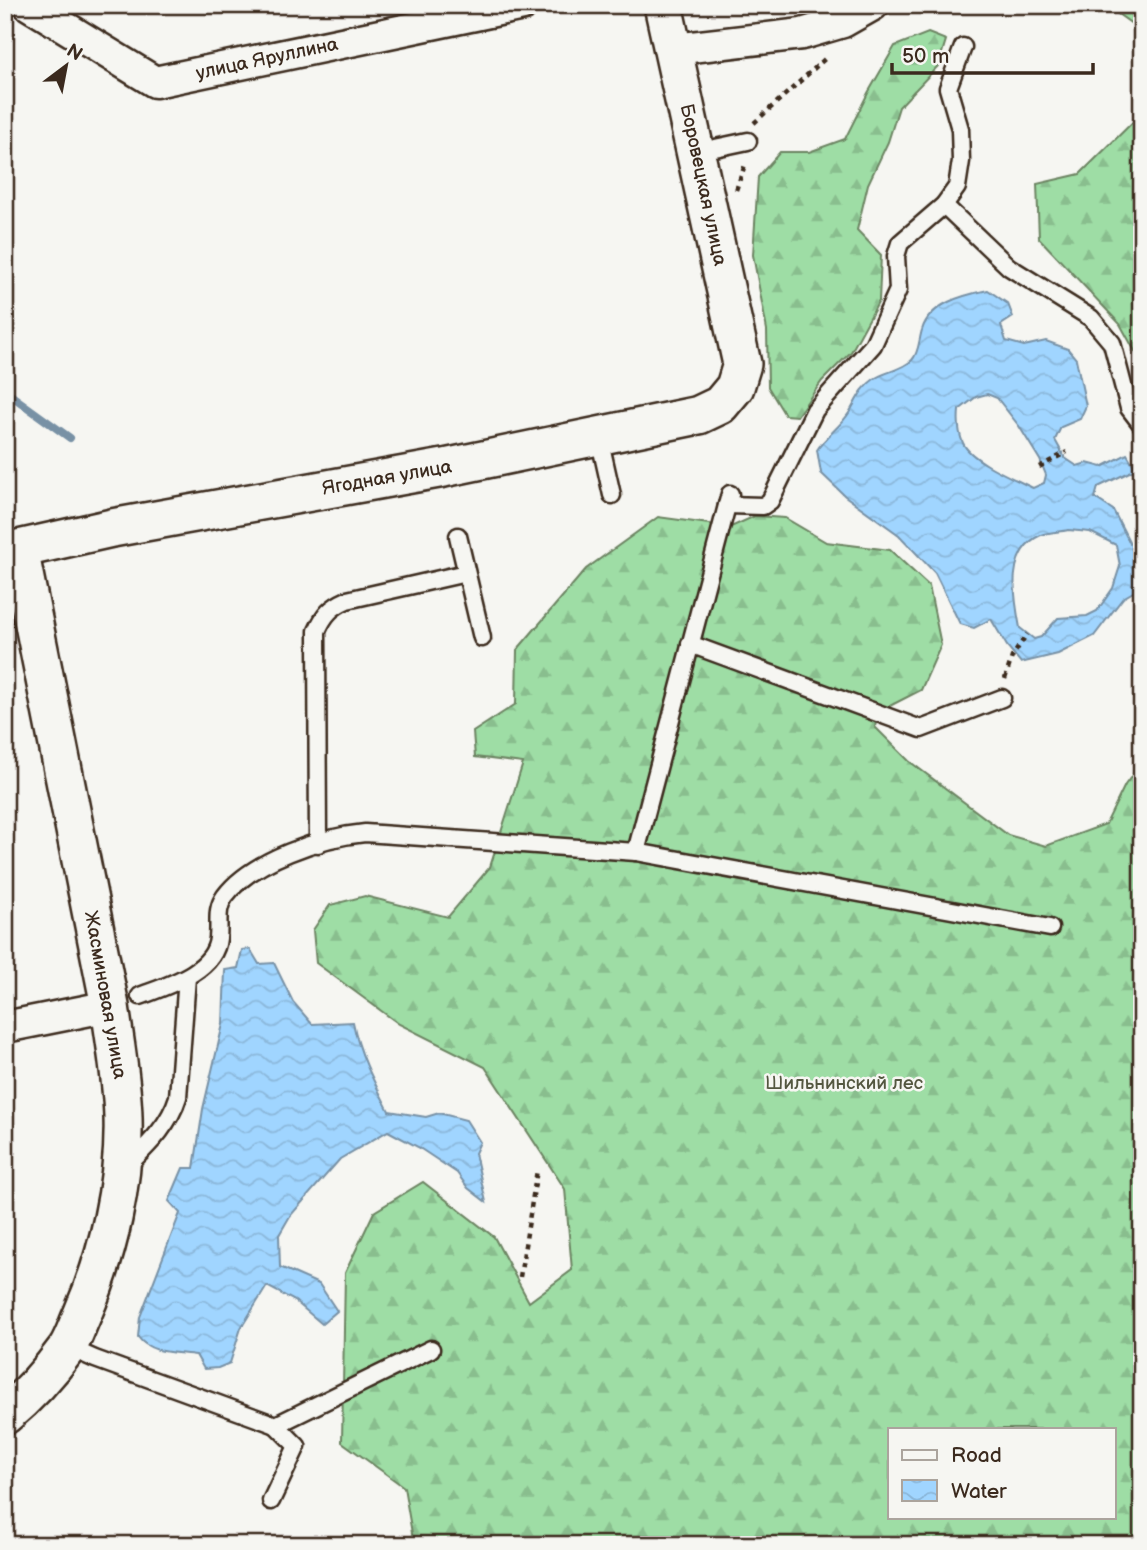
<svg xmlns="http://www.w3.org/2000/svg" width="1147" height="1550" font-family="'Balsamiq Sans',sans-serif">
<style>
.forest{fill:url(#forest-firs);stroke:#6c8462;stroke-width:2;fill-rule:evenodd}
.water{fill:url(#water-waves);stroke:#7891a5;stroke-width:2;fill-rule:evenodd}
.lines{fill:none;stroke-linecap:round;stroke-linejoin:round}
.stream{stroke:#7891a5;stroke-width:8}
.service-casing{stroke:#3b2a1e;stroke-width:21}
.minor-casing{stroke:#3b2a1e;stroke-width:35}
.tertiary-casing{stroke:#3b2a1e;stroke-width:42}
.path{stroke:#3b2a1e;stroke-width:4.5;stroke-dasharray:5 5;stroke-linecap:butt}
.service{stroke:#f6f6f2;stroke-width:16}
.minor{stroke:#f6f6f2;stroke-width:30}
.tertiary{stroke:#f6f6f2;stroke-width:37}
.labels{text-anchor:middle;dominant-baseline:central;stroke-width:5;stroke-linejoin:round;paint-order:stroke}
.street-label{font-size:19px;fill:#3b2a1e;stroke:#f6f6f2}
.park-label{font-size:19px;fill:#545740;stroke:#f6f6f2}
</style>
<defs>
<pattern id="forest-firs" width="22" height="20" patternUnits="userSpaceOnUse" patternTransform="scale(1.75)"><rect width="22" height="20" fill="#9edda5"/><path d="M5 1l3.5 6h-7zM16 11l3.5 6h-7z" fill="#89be8e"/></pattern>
<pattern id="water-waves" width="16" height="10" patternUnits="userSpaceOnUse" patternTransform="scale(1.75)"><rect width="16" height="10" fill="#a0d5ff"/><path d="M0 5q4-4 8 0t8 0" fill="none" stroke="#8bb7da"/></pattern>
</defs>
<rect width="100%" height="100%" fill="#f6f6f2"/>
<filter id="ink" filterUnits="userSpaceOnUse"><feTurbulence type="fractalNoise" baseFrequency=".0143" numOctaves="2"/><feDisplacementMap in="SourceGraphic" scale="14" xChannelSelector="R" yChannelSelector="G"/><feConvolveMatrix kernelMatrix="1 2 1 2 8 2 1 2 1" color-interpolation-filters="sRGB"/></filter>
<g filter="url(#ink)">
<g class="forest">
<path d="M1109,5H1142V31L1111,9Z"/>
<path d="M928,33L946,40L938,66L899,107L888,142L868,184L857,230L881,255L879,301L851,352L822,381L797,416L785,415L768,387L767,330L753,255L758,177L780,152H809L845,139L868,93L895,46Z"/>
<path d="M1142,113V364L1120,324L1039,238L1037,184L1080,174Z"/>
<path d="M755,516L785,518L826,542L890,550L929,586L941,645L921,690L878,712L875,727L909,761L1008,835L1046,846L1106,824L1125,785L1142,762V1545H414L404,1487L342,1442L345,1273L374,1212L423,1182L494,1237L529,1302L572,1270L565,1189L485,1067L399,1024L316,963L313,930L330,905L365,896L448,917L490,867L523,763L475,757L473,732L516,704L517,650L586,569L658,517L731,527ZM890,1429H1114V1517H890Z"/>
</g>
<g class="water">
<path d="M988,290L1008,304L1013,317L1001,325L1006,341L1024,346L1046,341L1068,349L1076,359L1086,406L1080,419L1061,427L1055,440L1065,458L1077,466L1087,463L1102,467L1127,454L1136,469L1098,487L1095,498L1113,510L1136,555L1142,560V587L1123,598L1094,636L1058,654L1021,663L1007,646L991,619L974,628L960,624L935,573L899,535L845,496L821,473L817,450C826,436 840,427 849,413C857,400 861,388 874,379C886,371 903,370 912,360C919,353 919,339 922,330C930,303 964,295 988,290ZM987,394L997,398L1019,426L1040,460L1046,475L1044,483L1033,488C1015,479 971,461 963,443C958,432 958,421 959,410L976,397ZM1068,530L1090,532L1116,545L1120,566L1113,588L1097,611L1087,616L1058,618L1041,637L1034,639L1020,628C1014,597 1005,551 1041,535C1049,532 1060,532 1068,530Z"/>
<path d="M250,949L259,964L274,963L293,1002L312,1024L353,1022C359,1054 374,1082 389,1111L426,1117L439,1113L466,1120L480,1142L475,1153L486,1202L468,1188L457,1173L418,1147L388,1131L340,1159L290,1216L279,1235L280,1267L319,1284L337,1311L322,1324L295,1301L267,1286L241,1328L230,1363L218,1368L204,1369L196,1355C176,1352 150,1354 138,1337L140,1317L180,1213L169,1201L183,1168H194L203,1109L223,1024L225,970L238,968L242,950Z"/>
</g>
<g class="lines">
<path class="stream" d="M5,391L70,438"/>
<g class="service-casing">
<g id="service">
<path d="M696,152L748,141"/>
<path d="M944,205L1009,267L1091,318L1112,343L1129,408L1142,425"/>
<path d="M599,437L612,495"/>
<path d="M727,505L763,506L770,501L815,410L873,345L898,290L896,256L900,243L944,205L957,187L961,161L960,129L948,88L963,47"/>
<path d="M458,536L482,638"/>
<path d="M690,644L921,729L1002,698"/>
<path d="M318,844L317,631C324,615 331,607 347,600L466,573"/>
<path d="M636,852L730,494"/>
<path d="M140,996C166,986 215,972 218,938C220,922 215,910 225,896C252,860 322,837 365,833L636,852L1050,928"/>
<path d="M127,1166C148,1145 169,1126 178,1097L187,977"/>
<path d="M68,1347L95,1359L276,1425L431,1349"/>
<path d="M271,1501L297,1446L276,1425"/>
</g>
</g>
<g class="minor-casing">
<g id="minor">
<path d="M29,5L155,82L523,5"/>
<path d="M674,49L802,34L843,22L873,5"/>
<path d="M5,1027L110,1006"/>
</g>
</g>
<g class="tertiary-casing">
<g id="tertiary">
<path d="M5,552L112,528L444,468L699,415L720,405L735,387L742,364L663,5"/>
<path d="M5,1415C28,1396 49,1373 67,1348C73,1339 77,1326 82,1315C108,1256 125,1182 123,1117C122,1080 115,1043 110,1006L19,549"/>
</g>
</g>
<g class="path">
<path d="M754,123L828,56"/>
<path d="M736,190L746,162"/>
<path d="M1039,467L1067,452"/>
<path d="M1005,679L1012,657L1027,634"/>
<path d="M520,1277L537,1170"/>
</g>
<use href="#service" class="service"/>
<use href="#minor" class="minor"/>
<use href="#tertiary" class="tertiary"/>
</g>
</g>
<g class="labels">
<g class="street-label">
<text transform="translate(267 59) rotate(-12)">улица Яруллина</text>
<text transform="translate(703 185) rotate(78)">Боровецкая улица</text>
<text transform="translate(387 478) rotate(-10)">Ягодная улица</text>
<text transform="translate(105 995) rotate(80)">Жасминовая улица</text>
</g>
<g class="park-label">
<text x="844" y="1083">Шильнинский лес</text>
</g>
</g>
<rect width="1147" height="1550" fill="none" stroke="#f6f6f2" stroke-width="28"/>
<rect x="14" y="14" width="1119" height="1522" fill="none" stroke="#3b2a1e" stroke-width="2.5" filter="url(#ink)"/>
<rect x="888" y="1428" width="228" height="91" fill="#f6f6f2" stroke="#aba49d" stroke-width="2"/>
<rect x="902" y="1450" width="35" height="10" fill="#f6f6f2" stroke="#aba49d" stroke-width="2"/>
<text x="951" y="1462" font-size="21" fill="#3b2a1e">Road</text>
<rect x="902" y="1480" width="35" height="21" fill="url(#water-waves)" stroke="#aba49d" stroke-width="2"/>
<text x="951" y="1498" font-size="21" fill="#3b2a1e">Water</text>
<g transform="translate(66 66) rotate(32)" stroke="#f6f6f2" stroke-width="5" paint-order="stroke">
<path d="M0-5L12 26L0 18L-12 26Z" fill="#3b2a1e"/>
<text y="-10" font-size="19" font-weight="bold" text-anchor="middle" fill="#3b2a1e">N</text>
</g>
<path d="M892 63v10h201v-10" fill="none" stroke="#3b2a1e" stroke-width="3.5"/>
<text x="902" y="63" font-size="21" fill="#3b2a1e" stroke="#f6f6f2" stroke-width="5" paint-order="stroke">50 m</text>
</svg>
